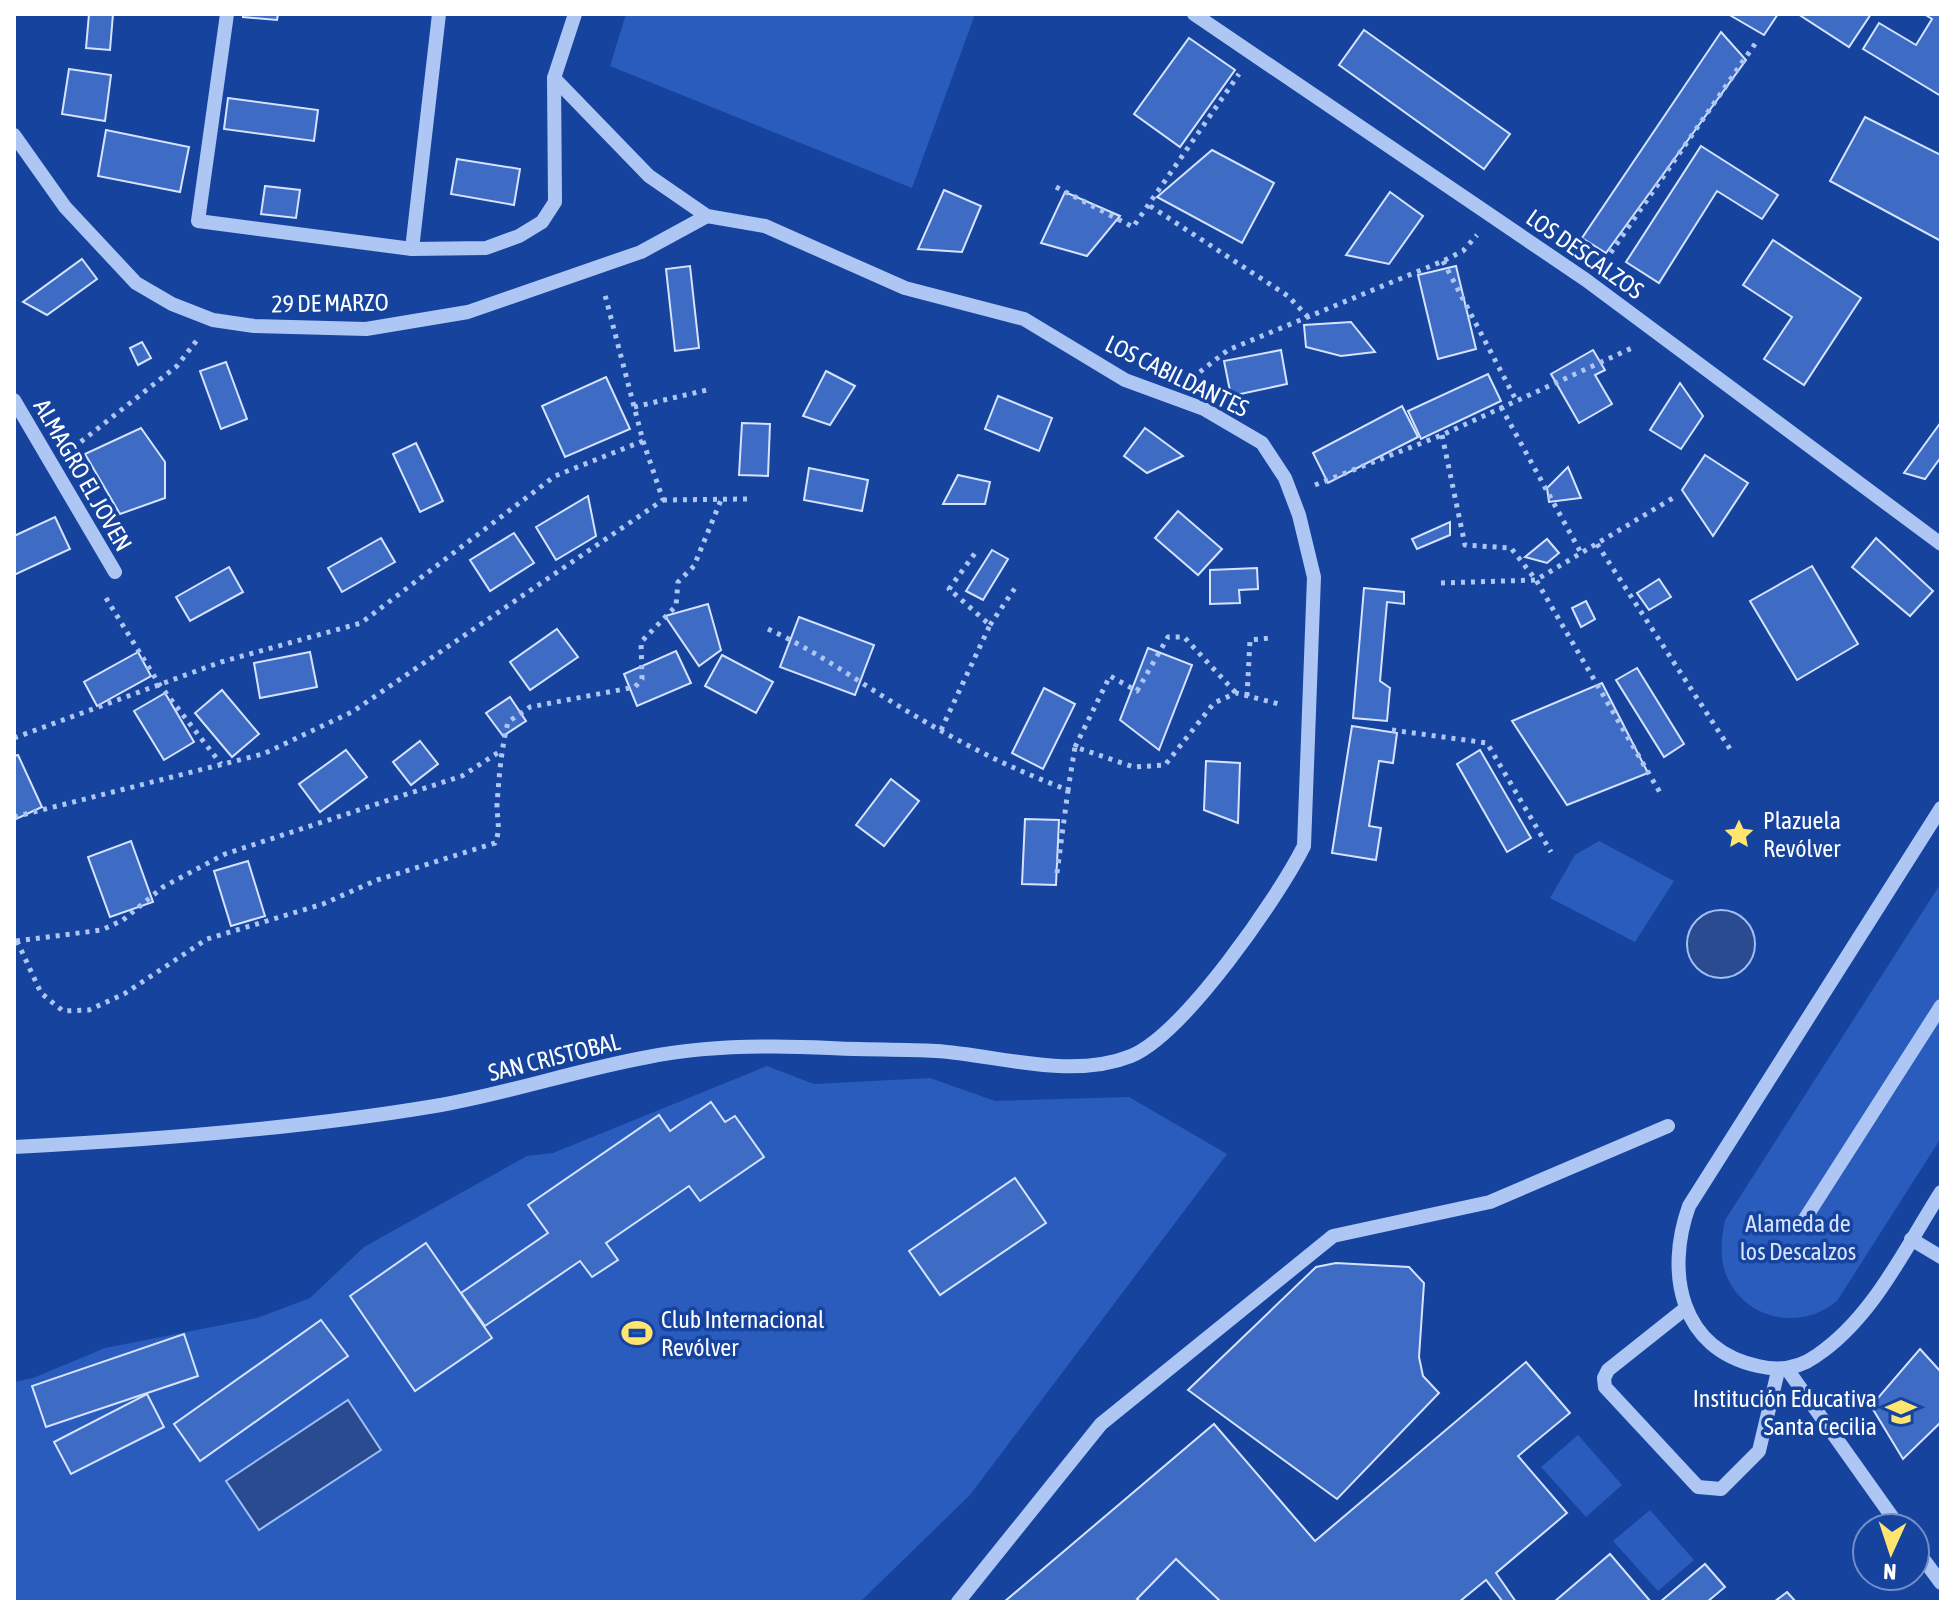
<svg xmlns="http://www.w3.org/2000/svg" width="1955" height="1616" font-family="'Asap Condensed',sans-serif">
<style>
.green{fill:#295cbc}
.water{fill:#2a4b8f;stroke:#a0bff6;stroke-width:2}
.building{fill:#3e6cc5;stroke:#d6e3fd;stroke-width:2}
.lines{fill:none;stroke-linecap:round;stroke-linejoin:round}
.path{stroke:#aec6f3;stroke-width:5;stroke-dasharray:4 6;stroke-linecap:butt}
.minor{stroke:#aec6f3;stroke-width:14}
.labels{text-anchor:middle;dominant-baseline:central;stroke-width:7;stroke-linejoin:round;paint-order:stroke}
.street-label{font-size:24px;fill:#fff;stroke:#15439e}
.poi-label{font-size:24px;fill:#fff;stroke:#15439e;text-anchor:start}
.park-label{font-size:24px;fill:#d6e3fd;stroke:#15439e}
</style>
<rect width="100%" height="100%" fill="#15439e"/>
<g class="green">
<path d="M626,14H975L912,188L610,66Z"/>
<path d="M1599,841L1674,881L1635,942L1550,898L1575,855Z"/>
<path d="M1941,883V1138L1837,1301C1798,1334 1735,1318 1723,1264C1720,1249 1722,1235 1725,1220Z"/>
<path d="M767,1066L814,1084L930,1078L995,1101L1129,1097L1227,1154L970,1495L860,1602H14V1382L33,1378L105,1348L257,1318L310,1298L364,1247L527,1156L553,1153Z"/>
<path d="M1578,1435L1622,1485L1586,1517L1541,1467Z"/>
<path d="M1650,1510L1694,1560L1658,1591L1613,1541Z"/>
<path d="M1176,1559L1221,1602H1141L1137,1599Z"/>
</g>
<g class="water">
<circle cx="1721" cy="944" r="34"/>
<path d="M348,1400L381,1450L259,1530L226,1481Z"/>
</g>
<g class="building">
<path d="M89,14H113L110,50L86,48Z"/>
<path d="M243,14H278L277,20L243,17Z"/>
<path d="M1728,14H1778L1764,35Z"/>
<path d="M1798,14H1871L1849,47Z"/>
<path d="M1924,14H1941V96L1863,49L1879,23L1916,45L1932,19Z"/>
<path d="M1364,30L1510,134L1484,169L1339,65Z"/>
<path d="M1721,32L1746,60L1606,253L1582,238Z"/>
<path d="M1189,38L1235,70L1180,147L1134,114Z"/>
<path d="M69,69L111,75L105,121L62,114Z"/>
<path d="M228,98L318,110L314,141L224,129Z"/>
<path d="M1865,117L1941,155V241L1830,181Z"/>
<path d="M106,130L189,147L180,192L98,176Z"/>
<path d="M1701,146L1778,195L1762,219L1717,191L1659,283L1626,262Z"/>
<path d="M1212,150L1274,183L1242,243L1157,197Z"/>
<path d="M457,159L520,169L514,205L451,194Z"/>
<path d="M265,186L300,190L296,218L261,214Z"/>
<path d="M944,190L981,206L962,252L918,249Z"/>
<path d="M1065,192L1120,216L1087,256L1041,243Z"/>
<path d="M1390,192L1423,216L1389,264L1346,255Z"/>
<path d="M1773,240L1861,298L1804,385L1764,359L1792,317L1743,285Z"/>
<path d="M82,259L97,279L47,315L23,302Z"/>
<path d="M690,266L699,348L675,351L666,269Z"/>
<path d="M1456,266L1476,349L1438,359L1418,275Z"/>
<path d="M1351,322L1375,352L1341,356L1306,347L1304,325Z"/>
<path d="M142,342L151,358L138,365L130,348Z"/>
<path d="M1281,350L1287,384L1231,396L1224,361Z"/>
<path d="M1593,350L1605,370L1595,375L1612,404L1579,423L1551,374Z"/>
<path d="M226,362L247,419L221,429L200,371Z"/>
<path d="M826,371L855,386L830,425L803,416Z"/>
<path d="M1488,374L1501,401L1421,439L1408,411Z"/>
<path d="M606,377L630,429L565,457L542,406Z"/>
<path d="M1680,383L1703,416L1681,449L1650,430Z"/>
<path d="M998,396L1052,418L1039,451L985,429Z"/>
<path d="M1402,406L1418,437L1328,483L1313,453Z"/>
<path d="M1941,422V457L1925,479L1904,473Z"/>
<path d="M742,423L770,424L768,476L739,475Z"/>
<path d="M141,428L165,462V498L120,514L85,454Z"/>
<path d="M1145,428L1183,456L1147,473L1124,456Z"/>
<path d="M416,443L443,501L420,512L393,454Z"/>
<path d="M1705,455L1748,483L1713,536L1682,490Z"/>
<path d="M1568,467L1581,498L1549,502L1547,488Z"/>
<path d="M809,468L868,480L862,511L804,500Z"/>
<path d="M958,475L990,482L985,504H943Z"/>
<path d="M588,496L596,536L556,560L536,527Z"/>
<path d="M1178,511L1222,549L1198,575L1155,538Z"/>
<path d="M55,517L70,549L14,575V536Z"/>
<path d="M1450,522V535L1417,549L1412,539Z"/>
<path d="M514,533L534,563L490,591L470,560Z"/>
<path d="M381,538L395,562L342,592L328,568Z"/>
<path d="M1876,538L1933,591L1910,616L1852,567Z"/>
<path d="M1547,539L1559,553L1547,563L1525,557Z"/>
<path d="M992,550L1008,559L983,600L966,591Z"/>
<path d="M1812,566L1858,644L1797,680L1750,601Z"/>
<path d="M229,567L243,592L190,621L176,597Z"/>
<path d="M1257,568L1258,589L1239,590L1240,603L1210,604V570Z"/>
<path d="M1659,579L1671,597L1649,610L1637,593Z"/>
<path d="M1364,588L1404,592V604L1387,602L1380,681L1390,688L1387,721L1353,718Z"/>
<path d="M1586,601L1595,619L1581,627L1572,608Z"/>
<path d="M708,604L721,650L699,666L665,616Z"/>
<path d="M799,617L874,645L855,695L780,667Z"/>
<path d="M557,629L578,657L530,690L510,662Z"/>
<path d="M1148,648L1192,665L1159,750L1120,720Z"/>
<path d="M676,651L691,683L637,706L624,674Z"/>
<path d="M138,652L151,676L97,706L84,682Z"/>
<path d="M310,652L317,687L260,698L254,663Z"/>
<path d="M722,655L773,682L756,713L705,686Z"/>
<path d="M1637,668L1684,744L1664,757L1616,680Z"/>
<path d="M1602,683L1648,773L1567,805L1512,721Z"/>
<path d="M1044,688L1075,704L1043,769L1012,753Z"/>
<path d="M222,690L259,734L232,757L195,713Z"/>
<path d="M165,693L194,742L164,760L134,711Z"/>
<path d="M510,697L526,721L503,736L486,713Z"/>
<path d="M1352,726L1397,733L1393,763L1379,761L1369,826L1381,828L1376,860L1332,853Z"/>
<path d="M420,741L438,764L411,785L393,762Z"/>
<path d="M346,750L367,777L320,812L299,784Z"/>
<path d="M1480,750L1531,838L1507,852L1457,764Z"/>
<path d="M18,755L42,807L14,820V756Z"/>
<path d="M1206,761L1240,763L1238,823L1204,810Z"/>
<path d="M891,779L919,801L884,846L856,825Z"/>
<path d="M1025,819L1059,820L1056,885L1022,884Z"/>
<path d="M131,841L153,902L110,917L88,857Z"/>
<path d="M248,861L265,916L231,926L214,871Z"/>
<path d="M711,1102L725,1122L735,1116L764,1157L700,1201L689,1186L606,1243L618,1260L592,1277L580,1261L485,1326L461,1293L548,1233L528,1205L659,1115L670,1131Z"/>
<path d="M1015,1178L1046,1223L940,1295L909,1251Z"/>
<path d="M426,1243L492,1338L415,1391L350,1296Z"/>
<path d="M1336,1263L1409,1267L1424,1283L1419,1357L1423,1376L1439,1393L1337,1499L1188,1390L1316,1267Z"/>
<path d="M321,1320L348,1356L200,1461L174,1424Z"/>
<path d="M184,1334L198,1376L46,1427L32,1386Z"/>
<path d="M1920,1349L1941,1372V1422L1903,1459L1871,1406Z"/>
<path d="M1526,1362L1570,1413L1518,1456L1567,1513L1496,1573L1516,1602H1503L1486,1580L1459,1602H1221L1176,1559L1137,1599L1141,1602H1004L1214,1424L1315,1541Z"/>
<path d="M147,1394L164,1427L71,1474L54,1442Z"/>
<path d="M1610,1554L1651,1602H1554Z"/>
<path d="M1705,1564L1725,1587L1707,1602H1660Z"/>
<path d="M1787,1592L1796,1602H1774Z"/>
</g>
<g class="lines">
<g class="path">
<path d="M1056,187L1133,227L1239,74"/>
<path d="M1150,206L1288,296L1308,317"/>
<path d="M1443,261L1516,400"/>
<path d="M1605,261L1757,41"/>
<path d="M1192,378L1228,350L1443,261L1463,251L1477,235"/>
<path d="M634,407L707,390"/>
<path d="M1501,407L1581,553"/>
<path d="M1442,435L1465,545L1511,548L1536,580L1662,796"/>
<path d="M73,448L177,366L197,340"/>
<path d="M1315,485L1442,435L1632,348"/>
<path d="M663,500L747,499"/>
<path d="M1597,544L1732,752"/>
<path d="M1441,583L1536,580L1673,498"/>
<path d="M106,598L159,684L221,764"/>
<path d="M990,625L1017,585"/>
<path d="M768,629C819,652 864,686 912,714C962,744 1014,770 1068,790L1075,747L1134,767L1165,765L1214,703L1236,693L1283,705"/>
<path d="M1247,696L1250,640L1270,638"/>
<path d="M941,730L990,625L949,589L978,549"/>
<path d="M1392,730L1487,743L1551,852"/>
<path d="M14,738L221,662L361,623L555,476L643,441"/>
<path d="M1075,747L1110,676L1137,691L1168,637H1184L1236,693"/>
<path d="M14,817L263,754L352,712L663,500L643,441L604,291"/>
<path d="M1057,873L1068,790"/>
<path d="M16,941L102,930L123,920L163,887L225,854L462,776L499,752"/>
<path d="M17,941L41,993L63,1011L89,1010L124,994L207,939L323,904L377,880L495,843C501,829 497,820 497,805C499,777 501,750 508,722L530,707L635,687L642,679L641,642L676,606L678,582L694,566L721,500"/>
</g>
<g class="minor">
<path d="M227,14L198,221L412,249L486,248L519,236L542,222L555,202L554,78"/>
<path d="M1194,14L1586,280L1941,544"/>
<path d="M14,135L65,207L136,283L172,304L213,320L254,326L366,329L468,312L641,252L707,216"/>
<path d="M412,249L439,14"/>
<path d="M14,400L115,572"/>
<path d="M1941,808L1689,1206C1665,1273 1680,1349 1758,1366C1779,1371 1798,1369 1816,1356C1873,1318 1905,1248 1941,1192"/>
<path d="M14,1147C154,1140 297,1129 435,1106C507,1094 576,1070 648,1057C707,1045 770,1045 830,1048C865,1050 901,1049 936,1051C998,1055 1071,1080 1131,1056C1184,1034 1278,898 1304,846L1314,577L1299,515L1285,478L1262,443L1204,409L1125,380L1024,319L905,288L765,226L707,216L649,176L554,78L575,14"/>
<path d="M1801,1225L1941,1006"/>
<path d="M1911,1239L1941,1257"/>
<path d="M1686,1308L1608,1370L1604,1378L1605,1387L1698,1487L1721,1489L1759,1451L1778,1371"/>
<path d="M1787,1369L1900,1528"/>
<path d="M1915,1548L1941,1583"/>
<path d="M958,1602L1101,1424L1333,1236L1490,1202L1668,1126"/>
</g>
</g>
<defs>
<g id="sight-bare" transform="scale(2.4)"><path d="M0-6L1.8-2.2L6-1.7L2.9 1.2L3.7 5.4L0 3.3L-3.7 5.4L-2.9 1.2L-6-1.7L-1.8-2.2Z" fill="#ffe570" stroke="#15439e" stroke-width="2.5" paint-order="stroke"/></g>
<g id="stadium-bare" transform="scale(2.4)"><path d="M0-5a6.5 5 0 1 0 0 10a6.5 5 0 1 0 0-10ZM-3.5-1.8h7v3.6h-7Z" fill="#ffe570" stroke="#15439e" stroke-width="2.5" paint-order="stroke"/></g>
<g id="school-bare" transform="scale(2.4)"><path d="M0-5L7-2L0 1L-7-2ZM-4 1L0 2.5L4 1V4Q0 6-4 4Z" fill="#ffe570" stroke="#15439e" stroke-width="2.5" paint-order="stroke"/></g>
</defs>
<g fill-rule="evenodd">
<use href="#sight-bare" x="1739" y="834"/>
<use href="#stadium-bare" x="637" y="1333"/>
<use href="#school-bare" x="1901" y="1412"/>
</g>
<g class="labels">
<g class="street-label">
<text transform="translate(1585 254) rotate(35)">LOS DESCALZOS</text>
<text transform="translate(330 303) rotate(-1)">29 DE MARZO</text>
<text transform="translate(1177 376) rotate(26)">LOS CABILDANTES</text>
<text transform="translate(83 475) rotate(60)">ALMAGRO EL JOVEN</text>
<text transform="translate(554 1057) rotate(-14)">SAN CRISTOBAL</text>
</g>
<g class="poi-label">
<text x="1763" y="820">Plazuela<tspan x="1763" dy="28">Revólver</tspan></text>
<text x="661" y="1319">Club Internacional<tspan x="661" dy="28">Revólver</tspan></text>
<text x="1877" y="1398" text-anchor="end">Institución Educativa<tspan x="1877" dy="28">Santa Cecilia</tspan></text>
</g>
<g class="park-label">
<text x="1798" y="1223">Alameda de<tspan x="1798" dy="28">los Descalzos</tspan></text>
</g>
</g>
<rect width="1955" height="1616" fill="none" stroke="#ffffff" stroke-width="32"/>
<g transform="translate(1891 1552) rotate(183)"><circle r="38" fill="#15439e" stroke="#738ec5" stroke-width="2"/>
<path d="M0-6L14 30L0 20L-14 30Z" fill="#ffe570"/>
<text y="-12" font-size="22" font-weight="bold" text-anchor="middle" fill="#ffffff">N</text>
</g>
</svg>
